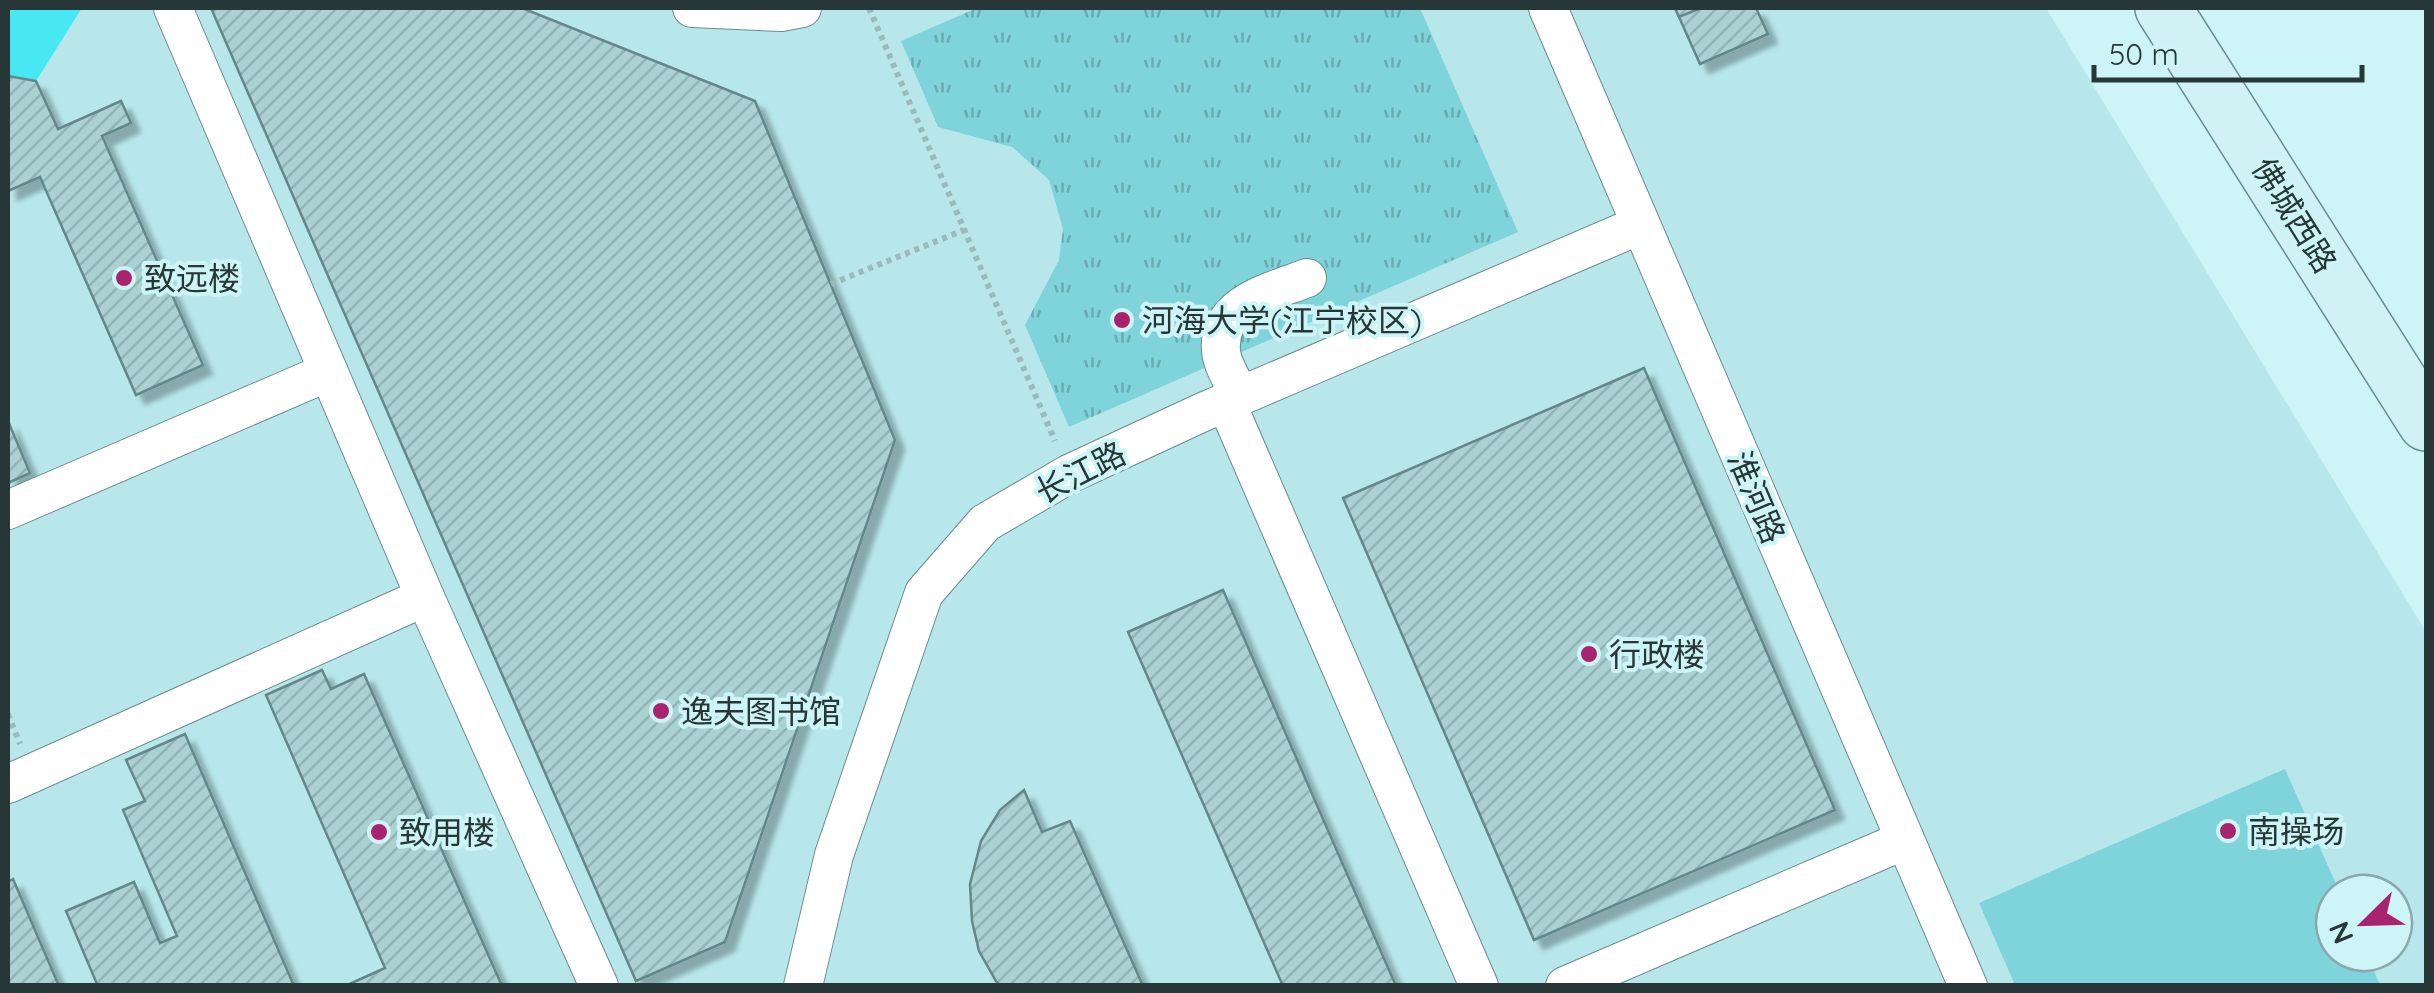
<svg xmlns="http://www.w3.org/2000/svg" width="2434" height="993" font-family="Quicksand,'Noto Sans SC',sans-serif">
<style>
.built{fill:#b8e7eb;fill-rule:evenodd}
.grass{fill:url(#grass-tufts)}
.pitch{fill:#7fd3da}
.water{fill:#48e8f3}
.building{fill:url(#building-hatch);stroke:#64888a;stroke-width:2.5;filter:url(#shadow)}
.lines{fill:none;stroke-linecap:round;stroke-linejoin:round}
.street-casing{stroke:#688c8e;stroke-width:40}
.secondary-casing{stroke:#688c8e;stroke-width:58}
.path{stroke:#9ababc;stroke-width:6;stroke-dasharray:5 5;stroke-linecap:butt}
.street{stroke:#fff;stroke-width:38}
.secondary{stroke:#d1f2f5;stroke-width:55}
.poi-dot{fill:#a9246e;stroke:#cdf4f7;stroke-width:4}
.labels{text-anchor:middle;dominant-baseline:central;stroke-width:8;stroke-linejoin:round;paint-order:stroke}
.street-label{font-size:32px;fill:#273637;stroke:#cdf4f7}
.poi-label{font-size:32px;fill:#273637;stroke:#cdf4f7;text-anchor:start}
</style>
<defs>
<pattern id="grass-tufts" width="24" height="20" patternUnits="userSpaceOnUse" patternTransform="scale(2.5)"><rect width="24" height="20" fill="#7fd3da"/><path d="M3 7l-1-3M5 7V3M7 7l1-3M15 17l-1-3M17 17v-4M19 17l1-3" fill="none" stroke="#68acb2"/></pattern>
<pattern id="building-hatch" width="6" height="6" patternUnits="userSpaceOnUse" patternTransform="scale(2.5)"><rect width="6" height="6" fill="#abd1d3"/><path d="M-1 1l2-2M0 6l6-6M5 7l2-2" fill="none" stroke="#93b4b6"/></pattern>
<filter id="shadow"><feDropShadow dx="9" dy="9" stdDeviation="2.5" flood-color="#0004"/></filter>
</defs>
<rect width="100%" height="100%" fill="#cdf4f7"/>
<path class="built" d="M8,8H2046L2426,632V985H8ZM2334,893H2394V953H2334Z"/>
<path class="grass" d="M977,8H1420L1518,232L1069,427L1025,325L1059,260L1063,229L1049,180L1012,147L938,127L901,41Z"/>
<path class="pitch" d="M2285,769L2340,893H2334V953H2366L2380,985H2015L1979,903Z"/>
<path class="water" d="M8,8H82L36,81L8,76Z"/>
<g class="building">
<path d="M211,8H522L755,101L895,440L725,942L636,981Z"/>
<path d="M1675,8H1756L1768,34L1700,64Z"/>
<path d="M1675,8H1701L1679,17Z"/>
<path d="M8,76L36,81L58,129L121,101L131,123L102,136L203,365L136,395L40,177L8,191Z"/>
<path d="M1644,368L1835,810L1534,940L1343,498Z"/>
<path d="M8,421L30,473L8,483Z"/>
<path d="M1223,590L1396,986H1283L1128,632Z"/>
<path d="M322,670L331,689L364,674L502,986H345L385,968L266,695Z"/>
<path d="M185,734L294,986H92L97,984L66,911L134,882L160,943L177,936L123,810L145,801L126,760Z"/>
<path d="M1024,790L1042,832L1070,821L1143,986H1000L996,981L979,951L972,921L970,884L981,841L1000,810Z"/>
<path d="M13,879L59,986H8V882Z"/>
</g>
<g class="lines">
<g class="street-casing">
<g id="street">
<path d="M173,8L425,597L599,986"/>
<path d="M692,8L781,12L802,8"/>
<path d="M1548,8L1968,986"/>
<path d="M1240,396C1234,383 1222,365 1221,351C1217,302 1272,292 1307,278"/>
<path d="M1226,402L1479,986"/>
<path d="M8,510L328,372"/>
<path d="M8,784L425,597"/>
<path d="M803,986L834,855L924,593L985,523L1069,474L1203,412L1640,225"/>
<path d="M1565,986L1905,840"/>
</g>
</g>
<g class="secondary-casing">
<path id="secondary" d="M2163,8L2426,423"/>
</g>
<g class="path">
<path d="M869,8L1055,441"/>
<path d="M831,284L964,230"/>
<path d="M8,714L20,744"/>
</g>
<use href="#street" class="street"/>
<use href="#secondary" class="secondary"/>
</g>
<g class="poi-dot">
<circle cx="124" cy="278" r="10"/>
<circle cx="1122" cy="320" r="10"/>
<circle cx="1589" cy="654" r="10"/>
<circle cx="661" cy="711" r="10"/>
<circle cx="2228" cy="831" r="10"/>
<circle cx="379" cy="832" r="10"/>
</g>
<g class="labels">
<g class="street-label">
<text transform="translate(2295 215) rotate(58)">佛城西路</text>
<text transform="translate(1080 472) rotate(-27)">长江路</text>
<text transform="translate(1757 497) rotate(67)">淮河路</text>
</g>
<g class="poi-label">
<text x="144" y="278">致远楼</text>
<text x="1142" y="320">河海大学(江宁校区)</text>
<text x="1609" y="654">行政楼</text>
<text x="681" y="711">逸夫图书馆</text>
<text x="2248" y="831">南操场</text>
<text x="399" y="832">致用楼</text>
</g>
</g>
<rect width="2434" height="993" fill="none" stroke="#273637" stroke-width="20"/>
<g transform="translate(2364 923) rotate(247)"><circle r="48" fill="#cdf4f7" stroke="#8ba8aa" stroke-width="2.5"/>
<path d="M0-8L18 38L0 25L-18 38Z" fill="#a9246e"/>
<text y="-15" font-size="28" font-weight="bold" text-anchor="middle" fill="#273637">N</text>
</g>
<path d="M2094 65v15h268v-15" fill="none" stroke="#273637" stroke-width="5"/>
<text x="2109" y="65" font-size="30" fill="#273637" stroke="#cdf4f7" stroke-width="8" paint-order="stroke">50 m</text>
</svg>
